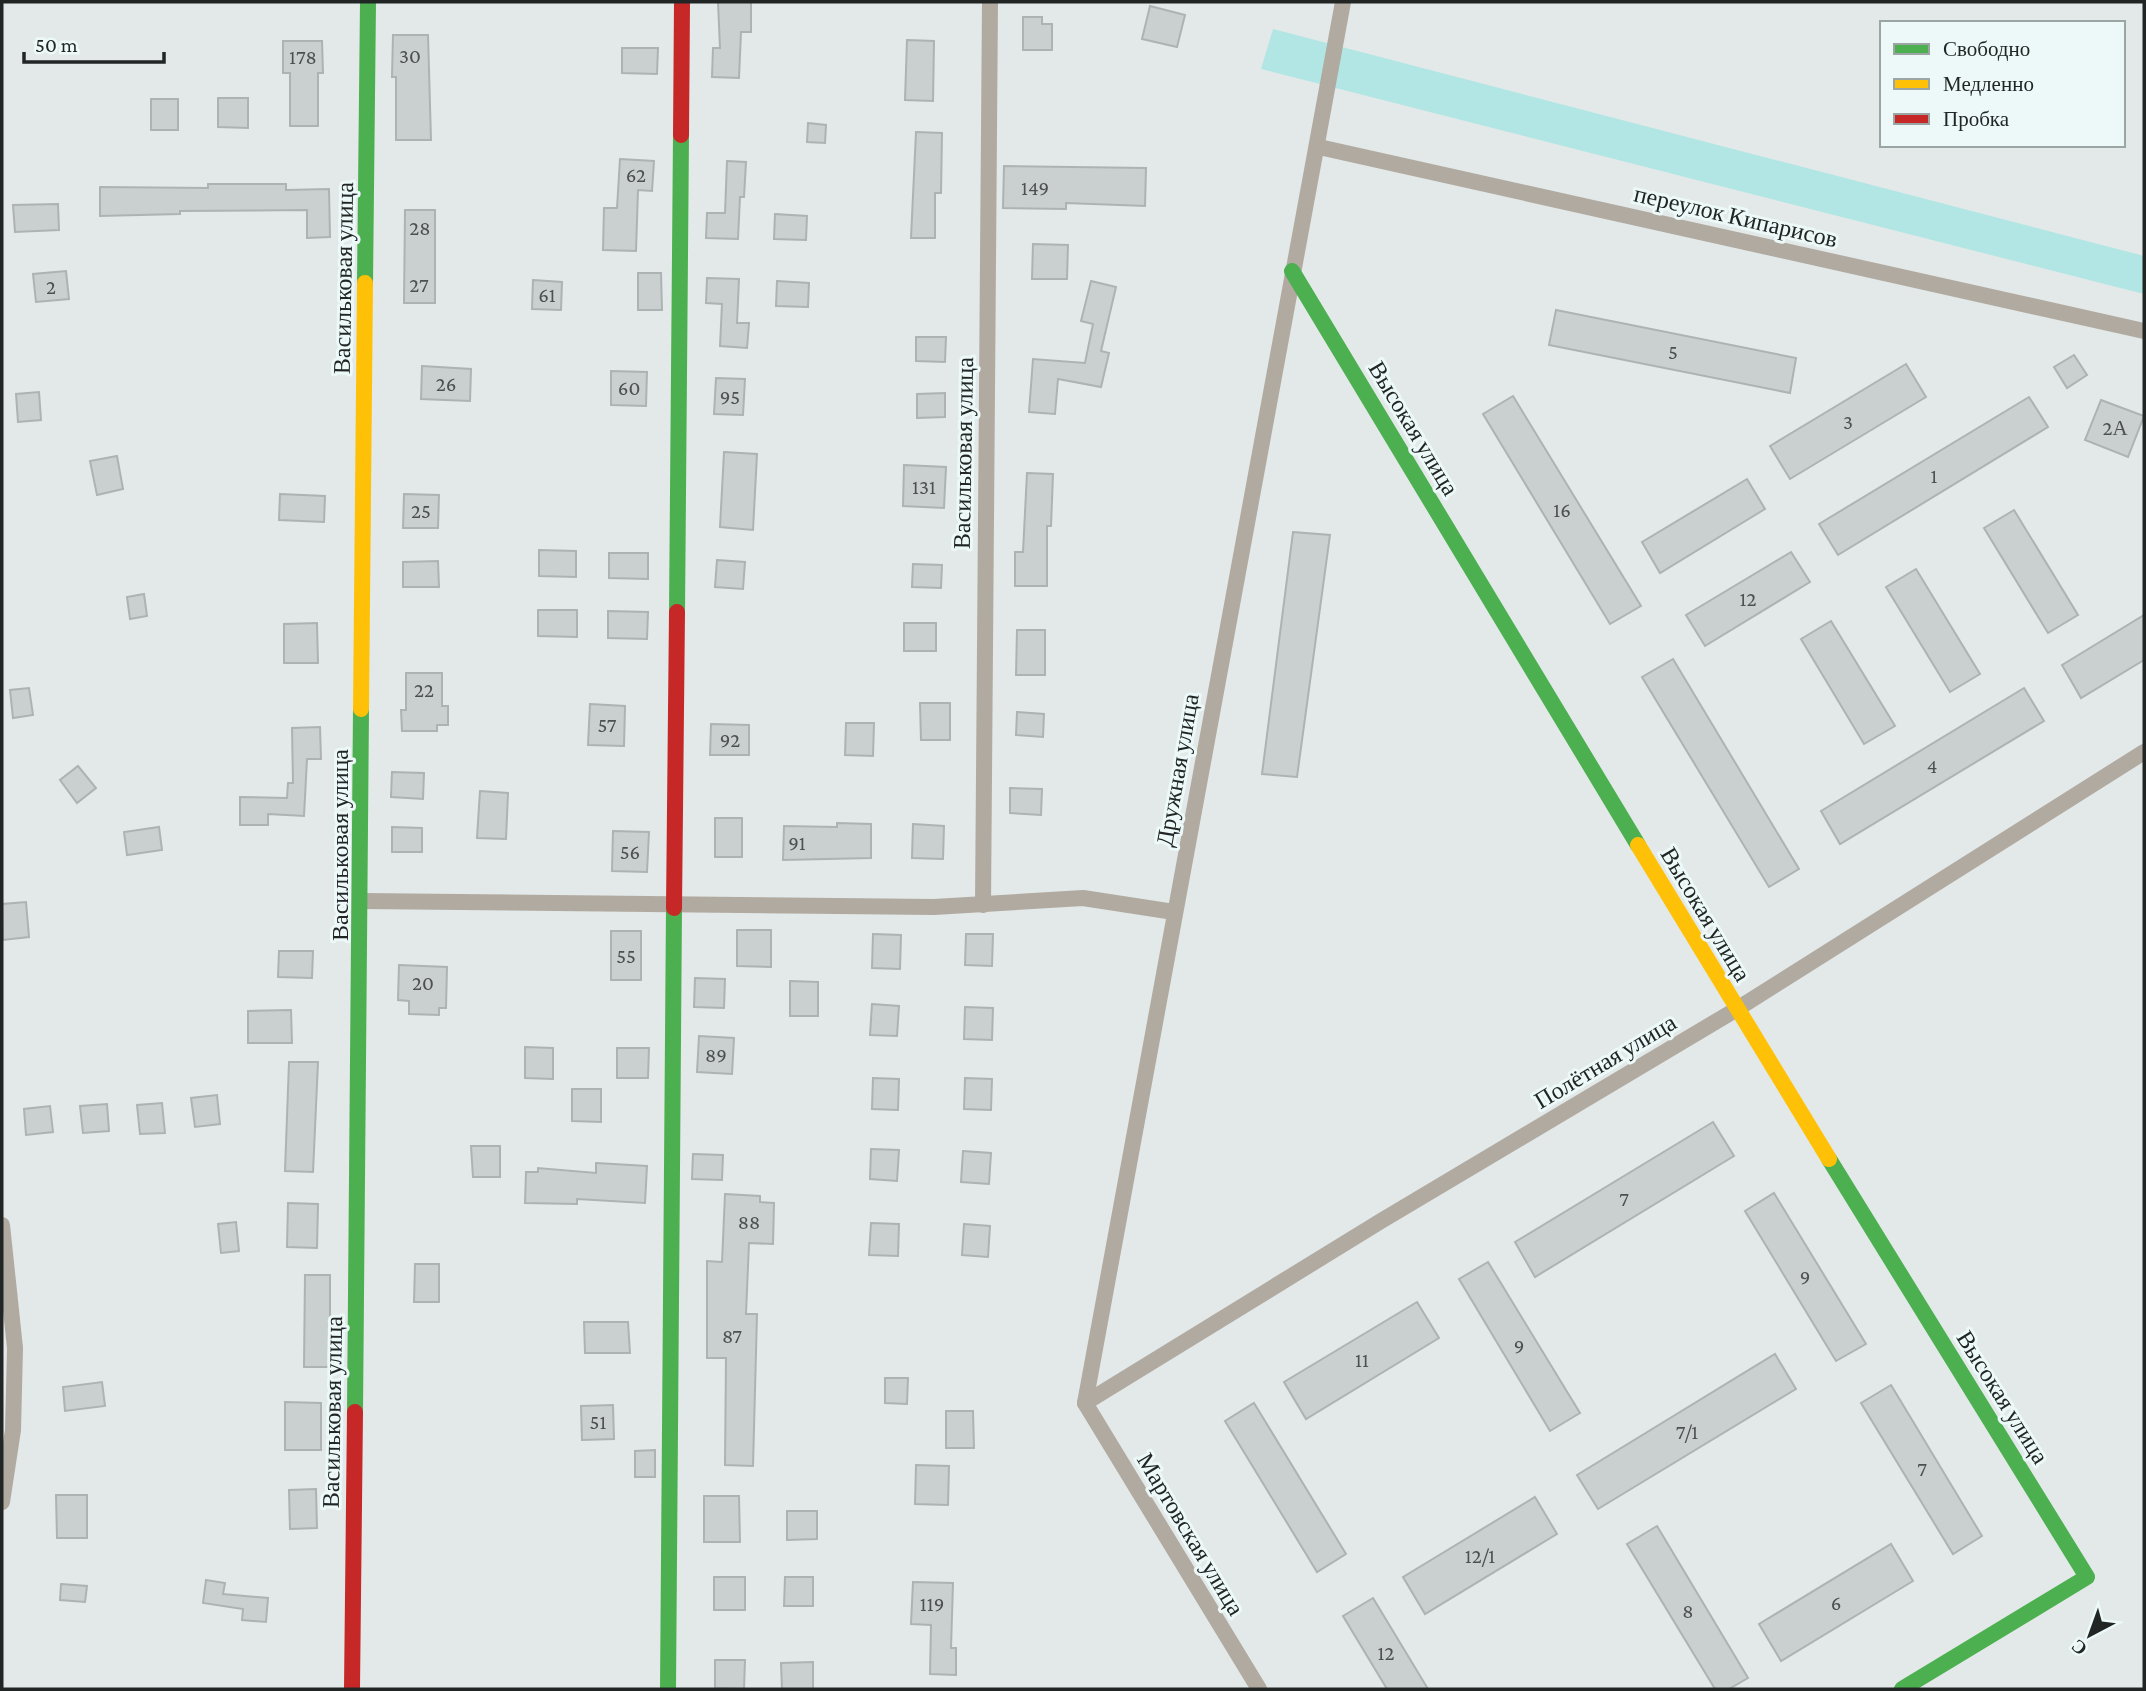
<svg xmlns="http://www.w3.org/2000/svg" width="2146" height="1691" font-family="'Crimson Pro',serif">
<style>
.green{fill:#b2e6e4}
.building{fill:#cad0cf;stroke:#adb3b2;stroke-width:2}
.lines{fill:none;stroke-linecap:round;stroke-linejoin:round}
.street{stroke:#b1aaa1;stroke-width:16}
.fast{stroke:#4caf50;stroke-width:16}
.slow{stroke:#ffc107;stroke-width:16}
.jam{stroke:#c62828;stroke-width:16}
.labels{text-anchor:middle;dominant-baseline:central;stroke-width:6;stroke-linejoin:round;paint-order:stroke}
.number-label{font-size:21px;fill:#4c5150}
.street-label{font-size:24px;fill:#212625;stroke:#ecf9f8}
</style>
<rect width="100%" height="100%" fill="#e2e9e8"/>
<path class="green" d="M1273,29L2144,256V294L1261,69Z"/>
<g class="building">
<path d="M718,2H751V32H741L739,78L712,77L713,48H720Z"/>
<path d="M1150,6L1185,15L1177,47L1142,39Z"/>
<path d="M1023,17H1042V24H1052V50H1023Z"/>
<path d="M393,35H428L431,140H396V77H392Z"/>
<path d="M907,40L934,41L933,101L905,100Z"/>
<path d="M283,41H322L323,73H318V126H290V73H283Z"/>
<path d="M622,48H658L657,74L622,73Z"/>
<path d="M218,98H248V128L218,127Z"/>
<rect x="151" y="99" width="27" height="31"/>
<path d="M808,123L826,125L825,143L807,142Z"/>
<path d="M916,132L942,133L941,193H935V238H911Z"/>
<path d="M620,159L654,161L652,191L638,190L636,251L603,250L604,208H617Z"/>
<path d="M727,161L746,162L744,197H740L738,239L706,238L707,213H725Z"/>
<path d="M1004,166L1146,168L1145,206L1066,203V209L1003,208Z"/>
<path d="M208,184H286V190L329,189L330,237L307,238V210L180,211V214L100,216V187L208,188Z"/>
<path d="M58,204L59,230L15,232L13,205Z"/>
<path d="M405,210H435V303H404Z"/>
<path d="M775,214L807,216L806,240L774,239Z"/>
<path d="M1033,244L1068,245L1067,279H1032Z"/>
<path d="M66,271L69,299L36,302L33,274Z"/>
<path d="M638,273H661L662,310H638Z"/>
<path d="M707,278L739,279L737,323H749L747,348L720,346L722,304L706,303Z"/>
<path d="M533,280L562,282L561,310L532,309Z"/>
<path d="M777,281L809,283L808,307L776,306Z"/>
<path d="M1091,281L1116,287L1101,351L1109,353L1101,387L1058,379L1055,414L1029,412L1033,359L1085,363L1093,324L1081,321Z"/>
<path d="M1556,310L1796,358L1790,393L1549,345Z"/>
<path d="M916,337H946L945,362L916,361Z"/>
<path d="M2074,355L2087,375L2067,388L2054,367Z"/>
<path d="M1906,364L1926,397L1790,479L1770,446Z"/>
<path d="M422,366L471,369L470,401L421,399Z"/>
<path d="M611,371L647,372L646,406L611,405Z"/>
<path d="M716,378L745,379L743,415L714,414Z"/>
<path d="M39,392L41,420L18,422L16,394Z"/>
<path d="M945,393V417L917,418V394Z"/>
<path d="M1513,396L1641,606L1610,624L1483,414Z"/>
<path d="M2029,397L2048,427L1838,555L1819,524Z"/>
<path d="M2101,400L2144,416L2128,457L2085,440Z"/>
<path d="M724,452L757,454L753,530L720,527Z"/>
<path d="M117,456L123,489L97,495L90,461Z"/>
<path d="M904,465L946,467L944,508L903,506Z"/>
<path d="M1027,473L1053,474L1051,526H1047V586H1015V552H1023Z"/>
<path d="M1747,479L1765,509L1660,573L1642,542Z"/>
<path d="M280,494L325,496L324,522L279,520Z"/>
<path d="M404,494L439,495L438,528H403Z"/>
<path d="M2014,510L2078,615L2048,633L1984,528Z"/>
<path d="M1293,532L1330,535L1297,777L1262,774Z"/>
<path d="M539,550L576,551V577L539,576Z"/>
<path d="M1791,552L1810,582L1705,646L1686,615Z"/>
<path d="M609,553H648V579L609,578Z"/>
<path d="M717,560L745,562L743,589L715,587Z"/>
<path d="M438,561L439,587H403V562Z"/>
<path d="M913,564L942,565L941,588L912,587Z"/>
<path d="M1916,569L1980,674L1950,692L1886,587Z"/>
<path d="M144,594L147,616L130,619L127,597Z"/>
<path d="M538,610H577V637L538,636Z"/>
<path d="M608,611L648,612L647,639L608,638Z"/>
<path d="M2144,615V660L2081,698L2062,665Z"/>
<path d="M1831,621L1895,726L1864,744L1801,639Z"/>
<path d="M317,623L318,663H284V624Z"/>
<rect x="904" y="623" width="32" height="28"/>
<path d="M1017,630H1045V675H1016Z"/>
<path d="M1673,659L1799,869L1769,887L1642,677Z"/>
<path d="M406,673H442V706H448V725H437V731H402L401,710H406Z"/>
<path d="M29,688L33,715L13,718L10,690Z"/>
<path d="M2024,688L2044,721L1840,844L1821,811Z"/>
<path d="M920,703H950V740H921Z"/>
<path d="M590,704L625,706L624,746L588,745Z"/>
<path d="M1017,712L1044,714L1043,737L1016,735Z"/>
<path d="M846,723H874L873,756L845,755Z"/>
<path d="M711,724L749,725V755H710Z"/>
<path d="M320,727L321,759H307L304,816L268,814V825H240V797L287,798L288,783H293L292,728Z"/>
<path d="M78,766L96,788L77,803L60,780Z"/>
<path d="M392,772L424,773L423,799L391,797Z"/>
<path d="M1010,788L1042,789L1041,815L1010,813Z"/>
<path d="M480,791L508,793L506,839L477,838Z"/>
<rect x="715" y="818" width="27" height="39"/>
<path d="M837,823L871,824V858L783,860L784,826L837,827Z"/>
<path d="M913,824L944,826L943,859L912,858Z"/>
<path d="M159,827L162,850L127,855L124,832Z"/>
<path d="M392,827L422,828V852H392Z"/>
<path d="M613,831L649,832L647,872L612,871Z"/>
<path d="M26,902L29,937L3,940L2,904Z"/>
<path d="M737,930H771V967L737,966Z"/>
<rect x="611" y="931" width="30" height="49"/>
<path d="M873,934L901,935L900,969L872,968Z"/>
<path d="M966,934H993L992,966L965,965Z"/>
<path d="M279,951H313L312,978L278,977Z"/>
<path d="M399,965L447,967L446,1008H439V1015L409,1014V1001L398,1000Z"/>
<path d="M695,978L725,979L724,1008L694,1007Z"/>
<path d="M790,981L818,982V1016H790Z"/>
<path d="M872,1004L899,1006L897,1036L870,1035Z"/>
<path d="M965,1007L993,1008L992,1040L964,1039Z"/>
<path d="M291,1010L292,1043H248V1011Z"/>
<path d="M699,1036L734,1038L732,1074L697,1072Z"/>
<path d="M525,1047L553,1048V1079L525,1078Z"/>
<path d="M617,1048H649L648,1078H617Z"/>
<path d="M289,1062H318L313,1172L285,1171Z"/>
<path d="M873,1078L899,1079L898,1110L872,1109Z"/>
<path d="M965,1078L992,1079L991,1110L964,1109Z"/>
<path d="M572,1089H601V1122L572,1121Z"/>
<path d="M217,1095L220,1124L195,1127L191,1098Z"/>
<path d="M162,1103L165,1133L140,1134L137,1105Z"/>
<path d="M107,1104L109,1131L83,1133L80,1106Z"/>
<path d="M50,1106L53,1132L26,1135L24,1109Z"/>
<path d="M1713,1122L1734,1156L1535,1277L1515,1242Z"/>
<path d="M471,1146H500V1177H473Z"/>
<path d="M871,1149L899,1150L897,1181L870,1179Z"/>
<path d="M963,1151L991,1153L989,1184L961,1182Z"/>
<path d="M693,1154L723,1155L722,1180L692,1179Z"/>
<path d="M596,1163L647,1166L645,1203L577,1199V1204L525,1203L526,1172H538V1168L596,1173Z"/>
<path d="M1774,1193L1866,1344L1836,1361L1745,1211Z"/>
<path d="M725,1194L760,1196V1202L774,1203L773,1244L749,1243L746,1314H757L753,1466L725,1465L726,1358H707V1261L722,1262Z"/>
<path d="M288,1203L318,1204L317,1248L287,1247Z"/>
<path d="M236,1222L239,1251L221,1253L218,1224Z"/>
<path d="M871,1223L899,1224L898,1256L869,1255Z"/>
<path d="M964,1224L990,1226L988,1257L962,1255Z"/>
<path d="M1488,1262L1580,1413L1550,1431L1459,1279Z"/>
<path d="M415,1264H439V1302H414Z"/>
<path d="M305,1275H330V1367H304Z"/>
<path d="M1417,1302L1439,1338L1306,1419L1284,1382Z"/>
<path d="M584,1322H628L630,1353H585Z"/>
<path d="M1775,1354L1796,1389L1598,1509L1577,1475Z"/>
<path d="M885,1378H908L907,1404L885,1403Z"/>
<path d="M102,1382L105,1406L65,1411L63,1387Z"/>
<path d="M1891,1385L1982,1536L1953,1554L1861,1403Z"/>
<path d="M285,1402L321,1403V1450H285Z"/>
<path d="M1254,1403L1346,1554L1317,1572L1225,1421Z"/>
<path d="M613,1405L614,1439L582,1440L581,1406Z"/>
<path d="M946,1411H973L974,1448H946Z"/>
<path d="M655,1450V1477H635V1451Z"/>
<path d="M916,1465L949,1466L948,1505L915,1504Z"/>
<path d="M316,1489L317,1528L290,1529L289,1490Z"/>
<path d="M56,1495H87V1538H57Z"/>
<path d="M704,1496H739L740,1542H704Z"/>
<path d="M1535,1497L1557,1534L1425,1614L1403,1577Z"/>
<path d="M787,1511H817V1539L787,1540Z"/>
<path d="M1657,1526L1748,1678L1729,1689H1715L1627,1544Z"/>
<path d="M1891,1544L1913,1581L1781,1661L1759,1624Z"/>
<rect x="714" y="1577" width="31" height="33"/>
<path d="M785,1577H813V1606H784Z"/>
<path d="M206,1580L225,1583L223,1594L268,1598L266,1622L242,1620L243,1609L203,1603Z"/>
<path d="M913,1582L953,1583L951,1648H956V1675L930,1674L931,1625L911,1624Z"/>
<path d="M61,1584L87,1586L85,1602L60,1600Z"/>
<path d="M1373,1598L1428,1689H1387L1343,1616Z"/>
<path d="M715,1660H745L744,1689L715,1688Z"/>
<path d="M813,1662V1689H782L781,1663Z"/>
</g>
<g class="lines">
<g class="street">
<path d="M1319,147L2144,331"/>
<path d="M362,901L934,907L1083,898L1174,912"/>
<path d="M983,905L990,2"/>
<path d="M2,1225L15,1348L13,1430L2,1502"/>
<path d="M1085,1403L1343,2"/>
<path d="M1085,1403L1381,1221L1737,1009L2144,752"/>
<path d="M1085,1403L1259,1689"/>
</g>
<g class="fast">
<path d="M1292,271L1638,845"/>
<path d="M365,283L368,2"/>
<path d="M677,612L681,135"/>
<path d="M1829,1159L2087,1577L1902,1689"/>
<path d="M355,1412L361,709"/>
<path d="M668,1689L674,908"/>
</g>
<g class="slow">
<path d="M361,709L365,283"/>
<path d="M1638,845L1829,1159"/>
</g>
<g class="jam">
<path d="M681,135L682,2"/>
<path d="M674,908L677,612"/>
<path d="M352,1689L355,1412"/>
</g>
</g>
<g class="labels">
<g class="number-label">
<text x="410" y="56">30</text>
<text x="303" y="57">178</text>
<text x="636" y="175">62</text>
<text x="1035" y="188">149</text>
<text x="420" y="228">28</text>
<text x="419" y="285">27</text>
<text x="51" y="287">2</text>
<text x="547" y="295">61</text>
<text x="1673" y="352">5</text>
<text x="446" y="384">26</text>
<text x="629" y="388">60</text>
<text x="730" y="397">95</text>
<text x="1848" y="422">3</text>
<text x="2115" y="428">2А</text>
<text x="1934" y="476">1</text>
<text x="924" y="487">131</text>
<text x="1562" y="510">16</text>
<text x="421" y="511">25</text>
<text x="1748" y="599">12</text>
<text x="424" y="690">22</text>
<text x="607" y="725">57</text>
<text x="730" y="740">92</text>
<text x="1932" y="766">4</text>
<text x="797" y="843">91</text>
<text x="630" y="852">56</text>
<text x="626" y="956">55</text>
<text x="423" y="983">20</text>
<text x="716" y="1055">89</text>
<text x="1624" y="1199">7</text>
<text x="749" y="1222">88</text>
<text x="1805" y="1277">9</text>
<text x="732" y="1336">87</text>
<text x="1519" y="1346">9</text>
<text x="1362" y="1360">11</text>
<text x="598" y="1422">51</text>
<text x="1687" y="1432">7/1</text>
<text x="1922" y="1469">7</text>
<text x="1480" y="1556">12/1</text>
<text x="1836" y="1603">6</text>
<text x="932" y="1604">119</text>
<text x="1688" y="1611">8</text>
<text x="1386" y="1653">12</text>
</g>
<g class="street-label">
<text transform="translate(1736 216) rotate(13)">переулок Кипарисов</text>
<text transform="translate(343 278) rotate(-89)">Васильковая улица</text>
<text transform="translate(1414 428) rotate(59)">Высокая улица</text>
<text transform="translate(963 453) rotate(-89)">Васильковая улица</text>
<text transform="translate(1177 770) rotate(-80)">Дружная улица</text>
<text transform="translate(339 845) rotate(-90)">Васильковая улица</text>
<text transform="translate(1706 914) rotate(59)">Высокая улица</text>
<text transform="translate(1605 1061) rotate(-31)">Полётная улица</text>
<text transform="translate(2003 1397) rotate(58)">Высокая улица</text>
<text transform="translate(332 1412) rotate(-89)">Васильковая улица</text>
<text transform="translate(1191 1534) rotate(59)">Мартовская улица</text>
</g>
</g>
<rect width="2146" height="1691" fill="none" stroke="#212625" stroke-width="7"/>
<rect x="1880" y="21" width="245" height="126" fill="#ecf9f8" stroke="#9ba5a4" stroke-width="2"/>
<rect x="1894" y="44" width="35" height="10" fill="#4caf50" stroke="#9ba5a4" stroke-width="2"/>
<text x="1943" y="56" font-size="21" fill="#212625">Свободно</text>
<rect x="1894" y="79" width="35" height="10" fill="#ffc107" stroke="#9ba5a4" stroke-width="2"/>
<text x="1943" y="91" font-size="21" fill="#212625">Медленно</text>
<rect x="1894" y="114" width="35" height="10" fill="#c62828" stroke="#9ba5a4" stroke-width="2"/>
<text x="1943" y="126" font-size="21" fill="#212625">Пробка</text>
<g transform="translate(2090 1635) rotate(221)" stroke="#ecf9f8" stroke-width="5" paint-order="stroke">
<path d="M0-5L12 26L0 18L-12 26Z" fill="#212625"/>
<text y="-10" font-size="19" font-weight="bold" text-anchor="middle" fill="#212625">С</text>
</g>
<path d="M24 52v10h140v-10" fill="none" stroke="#212625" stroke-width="3.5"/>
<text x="35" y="52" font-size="21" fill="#212625" stroke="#ecf9f8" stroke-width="5" paint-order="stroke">50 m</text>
</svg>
